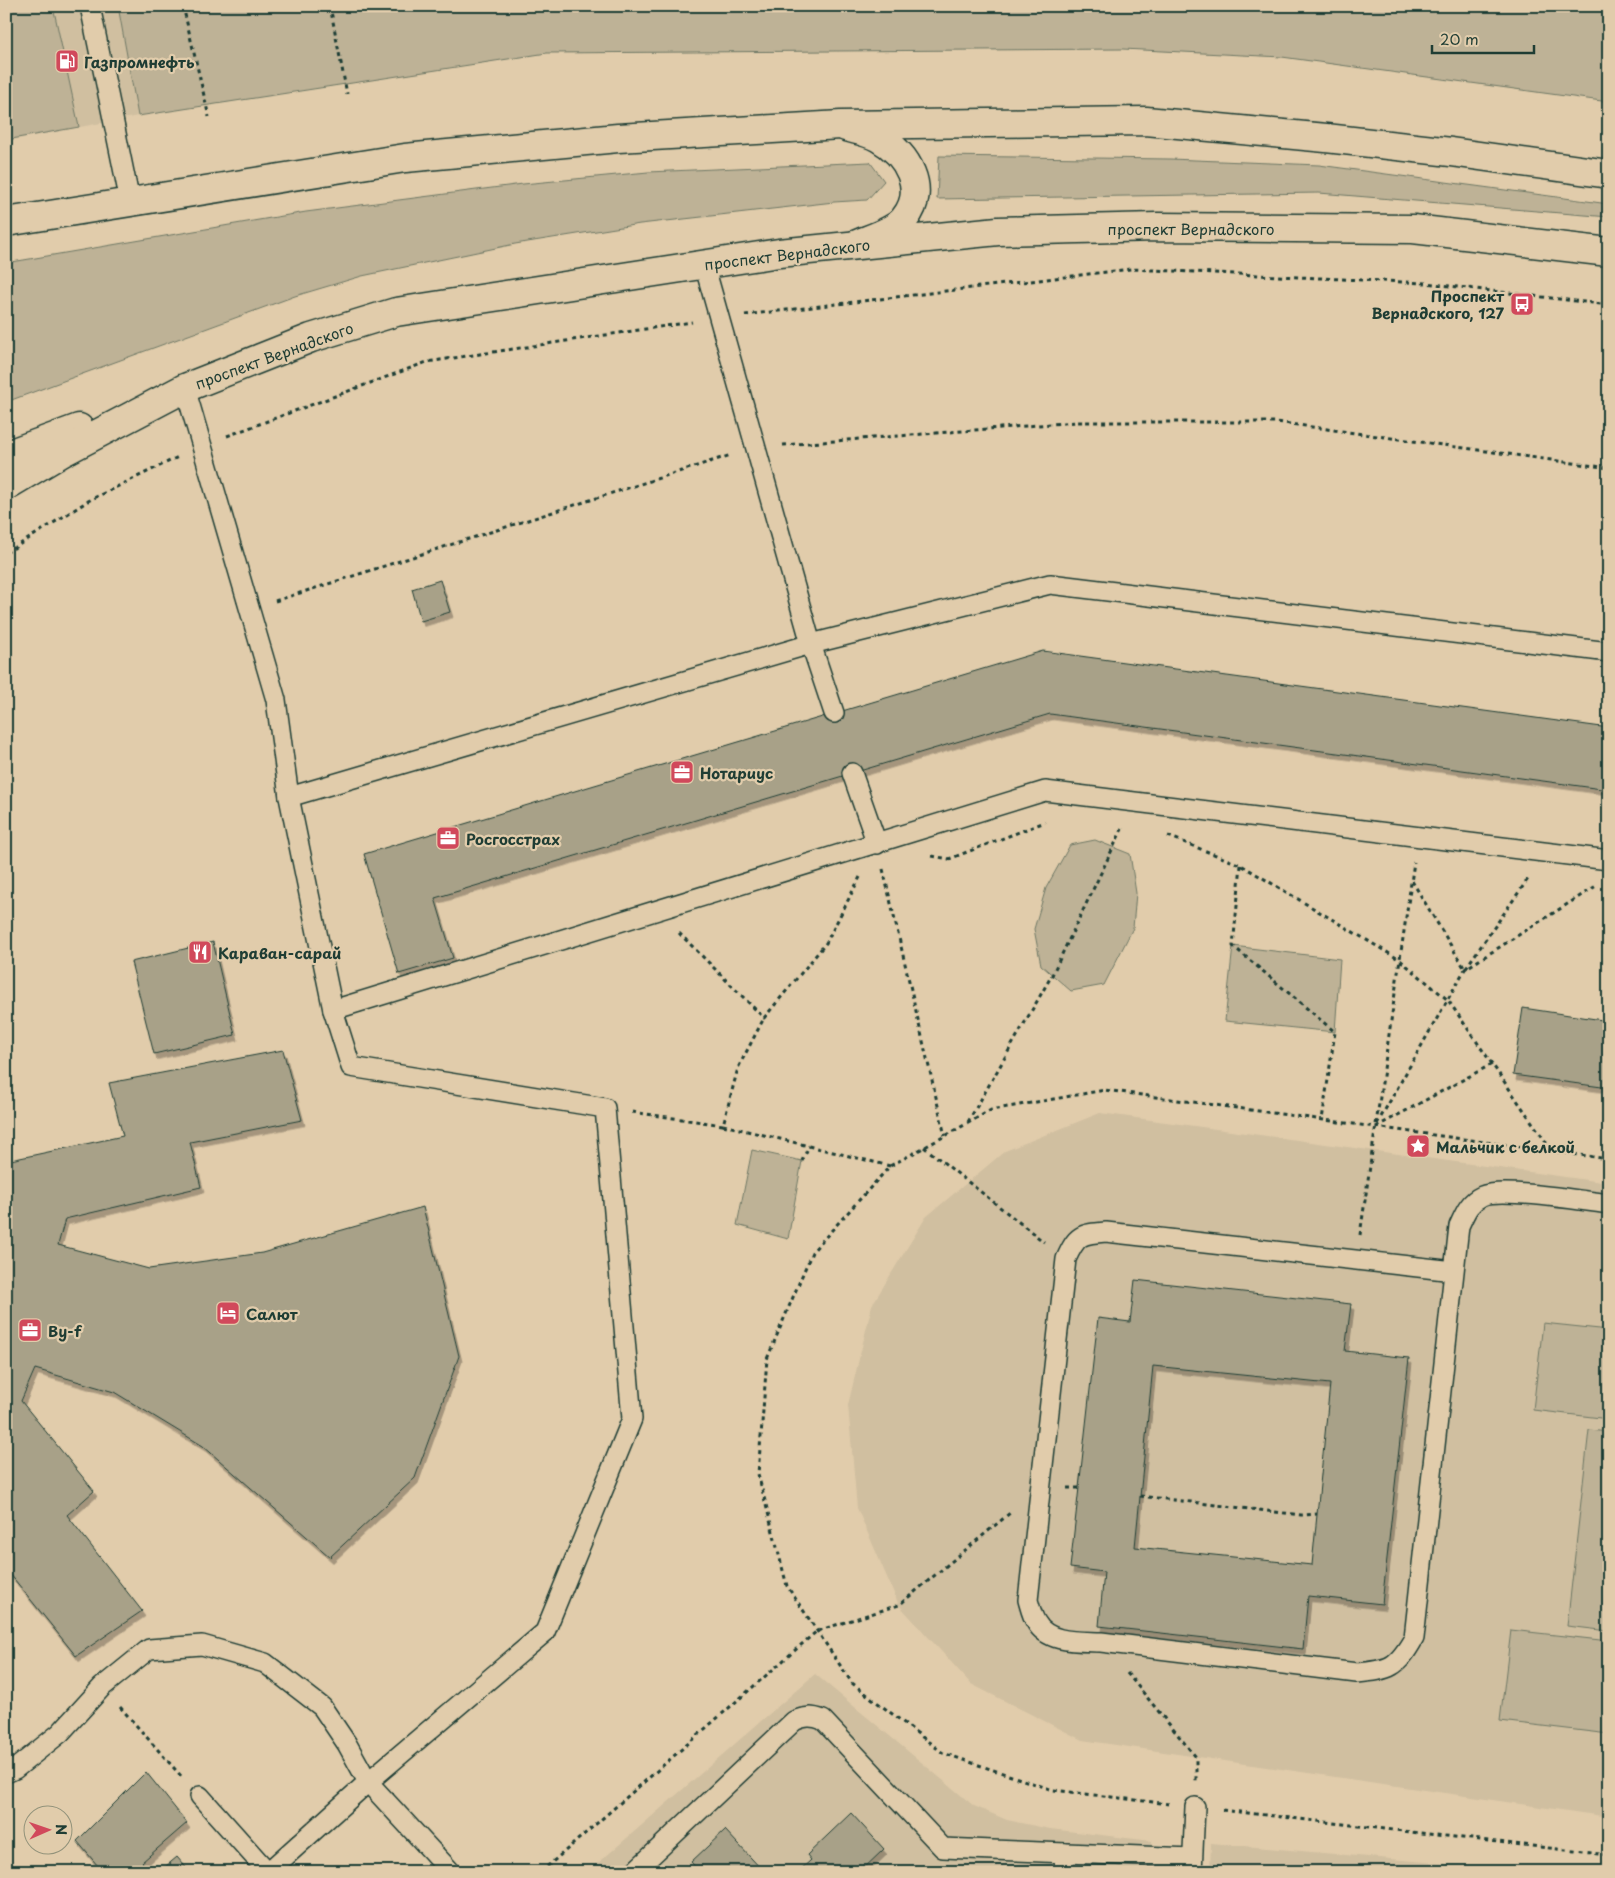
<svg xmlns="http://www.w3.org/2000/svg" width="1615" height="1878" font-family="'Playpen Sans',sans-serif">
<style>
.built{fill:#d0bfa0}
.green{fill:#beb296;stroke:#6e7865}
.building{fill:#a8a188;stroke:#1f3d34;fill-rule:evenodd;filter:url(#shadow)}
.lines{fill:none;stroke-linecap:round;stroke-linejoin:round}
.service-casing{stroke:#1f3d34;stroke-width:22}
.secondary-casing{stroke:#1f3d34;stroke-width:31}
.primary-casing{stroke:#1f3d34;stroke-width:31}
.path{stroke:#1f3d34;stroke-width:3;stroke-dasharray:4 4;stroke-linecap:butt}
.service{stroke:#e1ccab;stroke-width:19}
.secondary{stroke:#e1ccab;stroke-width:28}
.primary{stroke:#e1ccab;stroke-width:28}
.labels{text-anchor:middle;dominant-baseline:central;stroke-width:4.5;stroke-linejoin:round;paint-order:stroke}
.poi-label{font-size:15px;font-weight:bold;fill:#1f3d34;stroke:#e1ccab;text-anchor:start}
.street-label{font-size:15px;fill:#1f3d34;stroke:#e1ccab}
</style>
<defs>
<filter id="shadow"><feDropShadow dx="3" dy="5.5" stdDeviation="0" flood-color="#0004"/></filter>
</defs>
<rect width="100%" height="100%" fill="#e1ccab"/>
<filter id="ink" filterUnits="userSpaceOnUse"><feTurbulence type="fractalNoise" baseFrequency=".02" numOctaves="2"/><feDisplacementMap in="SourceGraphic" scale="10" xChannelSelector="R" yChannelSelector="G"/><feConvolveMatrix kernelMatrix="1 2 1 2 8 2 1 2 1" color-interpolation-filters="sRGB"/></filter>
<g filter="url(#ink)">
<g class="built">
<path d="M6,6H118L138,116L6,141Z"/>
<path d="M1100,1113L1609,1183V1817L1082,1740L971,1684L899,1605L857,1508L848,1405L872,1305L926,1217L1005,1151Z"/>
<path d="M815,1674L974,1806L1007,1820L1050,1829L1152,1841L1151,1872H588Z"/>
<path d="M1211,1843L1537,1872H1210Z"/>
</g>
<g class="green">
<path d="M6,6H53L79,127L6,140Z"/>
<path d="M118,6H1609V102L1282,57L1123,49L547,53L138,116Z"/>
<path d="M939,156L1170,159L1319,165L1609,204V217L1319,193L937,199Z"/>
<path d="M870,162L884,181L867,200L834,202L640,224L515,244L362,276L295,296L6,402V263L306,212L523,184L648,172Z"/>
<path d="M1095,840L1130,854L1136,893L1133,928L1104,985L1071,991L1041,965L1034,929L1046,888L1070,845Z"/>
<path d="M1233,946L1340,959L1335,1032L1225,1021Z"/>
<path d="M752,1150L802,1161L788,1239L737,1225Z"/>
<path d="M1543,1323L1609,1330V1419L1533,1410Z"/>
<path d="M1589,1430L1609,1432V1631L1567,1626Z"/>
<path d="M1511,1630L1609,1641V1734L1500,1721Z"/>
</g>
<g class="building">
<path d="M440,580L450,612L421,621L412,589Z"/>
<path d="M1043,651L1609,728V790L1050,714L435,898L453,958L399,974L364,854Z"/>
<path d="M213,942L235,1035L154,1054L131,962Z"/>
<path d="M1523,1008L1609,1021V1088L1513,1075Z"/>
<path d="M283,1050L302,1120L190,1142L201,1187L65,1219L58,1245L149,1269L262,1253L423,1207L459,1356L415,1478L330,1557L203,1446L114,1392L35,1369L21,1401L94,1491L67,1515L142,1611L76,1656L6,1569V1232L11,1219L6,1201V1161L123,1136L109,1083Z"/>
<path d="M1135,1280L1351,1304L1345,1351L1409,1358L1382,1604L1308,1596L1303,1649L1099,1626L1104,1572L1070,1568L1098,1318L1130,1322ZM1153,1366L1330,1384L1312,1565L1135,1547Z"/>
<path d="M146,1772L187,1823L142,1862L151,1872H103L77,1841Z"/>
<path d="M851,1813L884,1849L860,1872H798L811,1860L807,1855Z"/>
<path d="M725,1830L764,1872H700L691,1862Z"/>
<path d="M177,1857L190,1872H159Z"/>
</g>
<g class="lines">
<g class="service-casing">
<g id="service">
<path d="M90,6L130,202"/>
<path d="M185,388L276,700L289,797L333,1010L351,1067L605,1108L632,1419L545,1632L368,1782L451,1872"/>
<path d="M834,713L811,644L1050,584L1609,652"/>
<path d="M852,773L877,844"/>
<path d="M289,797L811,644L704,264"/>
<path d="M333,1010L1045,791L1609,860"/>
<path d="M1454,1271L1106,1232C1080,1234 1077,1235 1066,1259L1028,1600C1030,1607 1032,1616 1036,1622C1048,1644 1080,1641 1101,1642L1357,1673C1390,1670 1397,1668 1414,1638L1459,1226C1465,1213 1469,1202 1482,1196C1501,1187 1584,1201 1609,1204"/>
<path d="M6,1773L15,1769L60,1733L102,1687L149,1649L202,1645L265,1663L322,1707L347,1744L368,1782L268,1872"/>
<path d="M200,1796L267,1871"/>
<path d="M634,1872L794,1721C805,1716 812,1716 823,1720L943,1848L1192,1858"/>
<path d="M1064,1872L1065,1853"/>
<path d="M1192,1872L1195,1807"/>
</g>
</g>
<g class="secondary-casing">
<path id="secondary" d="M846,127C856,130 869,132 879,138C907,154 928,189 905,218C896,231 871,238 857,244"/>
</g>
<g class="primary-casing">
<g id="primary">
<path d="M6,222L405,158L618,138L841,125L1146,121L1326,138L1451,152L1609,174"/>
<path d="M6,455L79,428"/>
<path d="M6,486L63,452L185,388L311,338L396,312L779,253L998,231L1157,227L1413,229L1609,252"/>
</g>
</g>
<g class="path">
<path d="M183,6L209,117"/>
<path d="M330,6L347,94"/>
<path d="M745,315L1131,269L1425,283L1609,305"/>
<path d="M227,436L427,362L692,322"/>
<path d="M783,445L1077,422H1276L1609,468"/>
<path d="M6,553L88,501L178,457"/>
<path d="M275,601L731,455"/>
<path d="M1168,836L1241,865L1400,960L1448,1000L1552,1151"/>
<path d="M932,856L949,859L1045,822"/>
<path d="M1241,865L1233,946L1335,1032L1322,1120"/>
<path d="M883,869L945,1136"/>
<path d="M1412,881L1465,969L1528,879"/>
<path d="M679,933L764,1018L826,943L860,877"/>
<path d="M632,1112L723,1125L738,1068L764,1018"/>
<path d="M968,1122L1052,975L1123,827"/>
<path d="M1377,1124L1465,969L1596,886"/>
<path d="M723,1125L890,1166"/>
<path d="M1376,1127L1492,1064"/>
<path d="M924,1147L1044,1242"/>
<path d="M802,1161L809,1146"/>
<path d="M1360,1235L1414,862"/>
<path d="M1067,1488H1079"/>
<path d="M1140,1496L1301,1515L1317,1514"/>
<path d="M1127,1673L1196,1757V1782"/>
<path d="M120,1707L182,1777"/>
<path d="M1169,1804L1053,1790L943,1753L852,1683L787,1586L758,1474L767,1359L812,1252L890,1166L945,1136L991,1110L1105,1090L1609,1159"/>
<path d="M1222,1810L1609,1855"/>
<path d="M6,1859L18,1872"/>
<path d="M541,1872L817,1631L899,1605L1010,1513"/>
</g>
<use href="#service" class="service"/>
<use href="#secondary" class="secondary"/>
<use href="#primary" class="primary"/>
</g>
</g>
<defs>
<g id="fuel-square" transform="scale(1.25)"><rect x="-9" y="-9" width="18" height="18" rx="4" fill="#d1495b" stroke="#e1ccab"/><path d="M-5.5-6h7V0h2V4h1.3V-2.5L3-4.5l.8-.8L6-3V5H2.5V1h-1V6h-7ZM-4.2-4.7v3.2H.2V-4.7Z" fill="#fff"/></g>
<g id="bus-square" transform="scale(1.25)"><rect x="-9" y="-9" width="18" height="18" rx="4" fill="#d1495b" stroke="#e1ccab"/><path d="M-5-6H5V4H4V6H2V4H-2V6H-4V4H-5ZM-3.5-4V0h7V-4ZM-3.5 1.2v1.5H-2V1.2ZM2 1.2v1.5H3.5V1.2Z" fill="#fff"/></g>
<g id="office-square" transform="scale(1.25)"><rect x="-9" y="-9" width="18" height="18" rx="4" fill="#d1495b" stroke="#e1ccab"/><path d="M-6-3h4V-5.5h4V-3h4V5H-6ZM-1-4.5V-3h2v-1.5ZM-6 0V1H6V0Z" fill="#fff"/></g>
<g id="restaurant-square" transform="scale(1.25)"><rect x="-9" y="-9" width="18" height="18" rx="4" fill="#d1495b" stroke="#e1ccab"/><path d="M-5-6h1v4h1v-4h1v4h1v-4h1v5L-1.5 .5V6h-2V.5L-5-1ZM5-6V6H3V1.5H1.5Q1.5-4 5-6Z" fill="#fff"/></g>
<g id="sight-square" transform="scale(1.25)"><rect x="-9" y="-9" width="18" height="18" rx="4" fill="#d1495b" stroke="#e1ccab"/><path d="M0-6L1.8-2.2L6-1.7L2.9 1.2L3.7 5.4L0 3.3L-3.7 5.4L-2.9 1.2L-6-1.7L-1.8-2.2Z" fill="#fff"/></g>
<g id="hotel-square" transform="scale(1.25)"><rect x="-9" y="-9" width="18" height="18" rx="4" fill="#d1495b" stroke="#e1ccab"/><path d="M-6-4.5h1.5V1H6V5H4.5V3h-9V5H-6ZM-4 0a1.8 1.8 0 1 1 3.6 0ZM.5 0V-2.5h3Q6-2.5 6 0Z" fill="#fff"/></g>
</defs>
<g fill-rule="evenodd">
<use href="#fuel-square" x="67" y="61"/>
<use href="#bus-square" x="1522" y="304"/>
<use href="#office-square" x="682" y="772"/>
<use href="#office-square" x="448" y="838"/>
<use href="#restaurant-square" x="200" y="952"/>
<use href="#sight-square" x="1418" y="1146"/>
<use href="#hotel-square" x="228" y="1313"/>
<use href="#office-square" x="30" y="1330"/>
</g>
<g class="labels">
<g class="poi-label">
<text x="84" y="61">Газпромнефть</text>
<text x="1504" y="295" text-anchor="end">Проспект<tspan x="1504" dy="17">Вернадского, 127</tspan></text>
<text x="700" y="772">Нотариус</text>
<text x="466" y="838">Росгосстрах</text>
<text x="218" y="952">Караван-сарай</text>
<text x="1436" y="1146">Мальчик с белкой</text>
<text x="246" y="1313">Салют</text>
<text x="48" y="1330">By-f</text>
</g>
<g class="street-label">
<text x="1191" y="228">проспект Вернадского</text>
<text transform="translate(787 254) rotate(-7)">проспект Вернадского</text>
<text transform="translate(274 355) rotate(-20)">проспект Вернадского</text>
</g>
</g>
<rect width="1615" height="1878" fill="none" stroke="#e1ccab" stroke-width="25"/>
<rect x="12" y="12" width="1590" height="1853" fill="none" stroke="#1f3d34" stroke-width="2" filter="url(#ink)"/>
<g transform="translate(48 1830) rotate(88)"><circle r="24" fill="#e1ccab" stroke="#93937b"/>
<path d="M0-4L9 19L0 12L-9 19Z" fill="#d1495b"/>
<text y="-8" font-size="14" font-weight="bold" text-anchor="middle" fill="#1f3d34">N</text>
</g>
<path d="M1432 45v8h102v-8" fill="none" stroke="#1f3d34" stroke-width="2.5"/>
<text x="1440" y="45" font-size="15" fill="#1f3d34" stroke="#e1ccab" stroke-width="4" paint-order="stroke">20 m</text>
</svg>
